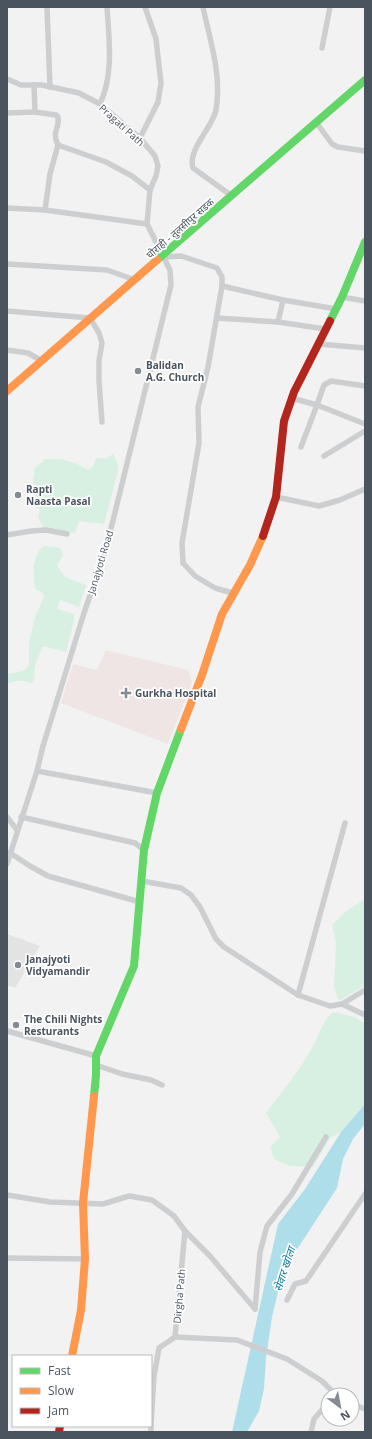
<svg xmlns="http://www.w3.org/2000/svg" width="372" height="1439" font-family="'Open Sans','Noto Sans Devanagari',sans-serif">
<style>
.education{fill:#e4e3e4}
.medical{fill:#efe5e4}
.green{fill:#d8f0e2}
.water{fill:#afdeeb}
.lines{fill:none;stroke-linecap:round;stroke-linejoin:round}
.street{stroke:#ccced0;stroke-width:5.5}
.fast{stroke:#63d668;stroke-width:8}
.slow{stroke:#ff974d;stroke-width:8}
.jam{stroke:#b3261e;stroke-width:8}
.poi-dot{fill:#858b92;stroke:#fff;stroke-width:1.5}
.labels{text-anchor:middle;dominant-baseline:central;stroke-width:3.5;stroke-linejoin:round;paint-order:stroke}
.street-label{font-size:10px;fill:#4a545e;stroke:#fff}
.poi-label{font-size:10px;font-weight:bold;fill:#4a545e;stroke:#fff;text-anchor:start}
.water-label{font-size:11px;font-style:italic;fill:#14809f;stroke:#fff}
</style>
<rect width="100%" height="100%" fill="#f2f2f2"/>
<path class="education" d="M7,934L40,946L15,988L7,985Z"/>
<path class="medical" d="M106,650L188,670L192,682L168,744L61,703L73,664L97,670Z"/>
<g class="green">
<path d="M113,454L117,462L118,471L104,524L79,521L75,533L43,528L38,517L40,511L39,508H36L37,501L33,482L35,468L45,459C62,459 73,460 88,470L93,467L96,458L106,459Z"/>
<path d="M44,546L56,547L61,549L63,555L57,565C63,579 73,580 86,585L79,607L60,600L57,609L74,614V621L66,652L43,646C39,655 32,668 35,678L32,683H30C23,679 14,681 7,684V674C15,673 25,672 29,665V643L35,617L44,597L42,592L36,590C32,577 32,554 44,546Z"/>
<path d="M365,899V985L339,1001L334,987L336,943L332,925L345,912Z"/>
<path d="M334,1012L355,1017L365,1024V1104L341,1132L330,1138L313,1167L290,1166L274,1159L270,1147L280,1137L266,1113C282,1092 299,1071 312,1048C319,1036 323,1019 334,1012Z"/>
</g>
<path class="water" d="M365,1104V1124L353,1139L343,1159L337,1188L283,1271L272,1317L266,1358L264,1389L259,1411L247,1432H232L278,1224L305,1189L341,1132Z"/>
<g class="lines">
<g class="street">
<path d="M47,7L50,87"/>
<path d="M203,7C210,41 222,74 216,110C213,127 187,150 193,168L232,196"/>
<path d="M322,48L330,7"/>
<path d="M7,79L21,85H42L79,93L100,104L140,138L155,156L158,166L156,176L150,190L147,224L170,270L171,285L105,553L84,613L43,746L37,771L7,864"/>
<path d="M34,85L35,112L56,115L58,117C60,130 51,131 58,145L50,174L45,210"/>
<path d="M100,104C114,74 109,39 107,7"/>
<path d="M7,113L35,112"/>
<path d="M316,122L332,144L338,147L365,151"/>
<path d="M140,138L158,102L161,83L156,39L145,7"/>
<path d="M58,145L106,162L132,176L150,190"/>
<path d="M7,208L45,210L147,224"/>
<path d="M163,257L181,256L217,268L222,277V286L208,367L198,407L199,443L182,543L183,563L195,576L215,588L233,593"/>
<path d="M7,264L107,270L135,280"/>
<path d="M222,286L283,300L336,309"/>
<path d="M342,297L365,301"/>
<path d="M7,311L90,318L99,333L102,343L99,361V381L102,422"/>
<path d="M217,318L278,322L325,329"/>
<path d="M278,322L283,300"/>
<path d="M319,344L365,348"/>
<path d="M7,350L28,353L42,361"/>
<path d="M291,398L317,405L324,385L331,381L365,386"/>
<path d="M301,447L317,405L365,424"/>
<path d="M324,456L365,431"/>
<path d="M276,497L319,506L340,500L365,489"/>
<path d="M7,535L31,531L46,530L67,534"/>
<path d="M37,771L157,793"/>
<path d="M7,817L17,830"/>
<path d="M21,817L135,843L144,850"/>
<path d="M10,853L30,866L48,876L140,902"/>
<path d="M142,881L181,888L191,895L200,907L216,939L224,947L298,995L330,1006L342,1004L365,990"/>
<path d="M298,995L345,823"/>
<path d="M342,1004L365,1015"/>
<path d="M7,1031L96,1056"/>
<path d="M96,1065L122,1074L151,1080L162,1085"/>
<path d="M7,1195L50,1202L103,1204L129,1196L152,1200L174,1216L185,1231L210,1256L255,1309"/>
<path d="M7,1258L85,1259"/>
<path d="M287,1300L295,1284L306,1281L365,1194"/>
<path d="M255,1309L260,1252L267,1226L292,1194L326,1137"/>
<path d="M175,1337L237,1340L287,1359L322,1381L336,1395"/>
<path d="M352,1404L365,1409"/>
<path d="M151,1425L154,1376L159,1348L175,1337L185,1231"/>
<path d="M151,1432V1426"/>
<path d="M311,1432L314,1419L328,1403"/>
</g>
<g class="fast">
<path d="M157,260L365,80"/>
<path d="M330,321L342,297L365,242"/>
<path d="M94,1096L96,1075V1056L134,966L144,850L157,793L181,729"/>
</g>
<g class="slow">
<path d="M7,391L157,260"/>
<path d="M181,729L202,675L222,614L250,565L263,536"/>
<path d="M72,1356L81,1310L85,1259L83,1203L94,1096"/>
</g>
<g class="jam">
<path d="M263,536L276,497L284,421L294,392L330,321"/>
<path d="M59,1432L60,1426"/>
</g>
</g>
<g class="poi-dot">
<circle cx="138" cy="371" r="4"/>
<circle cx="18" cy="495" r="4"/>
<path d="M124 687h4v4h4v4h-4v4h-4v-4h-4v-4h4z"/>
<circle cx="18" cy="965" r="4"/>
<circle cx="16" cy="1025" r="4"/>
</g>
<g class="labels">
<g class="street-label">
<text transform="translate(122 125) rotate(42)">Pragati Path</text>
<text transform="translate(180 228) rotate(-41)">घोराही - तुलसीपुर सडक</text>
<text transform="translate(100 562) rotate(-73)">Janajyoti Road</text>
<text transform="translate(179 1296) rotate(-85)">Dirgha Path</text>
</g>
<g class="poi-label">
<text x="146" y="365">Balidan<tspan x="146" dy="12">A.G. Church</tspan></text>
<text x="26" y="489">Rapti<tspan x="26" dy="12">Naasta Pasal</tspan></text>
<text x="135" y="693">Gurkha Hospital</text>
<text x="26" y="959">Janajyoti<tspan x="26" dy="12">Vidyamandir</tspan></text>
<text x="24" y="1019">The Chili Nights<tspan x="24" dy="12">Resturants</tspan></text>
</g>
<g class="water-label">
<text transform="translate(284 1269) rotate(-72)">सेवार खोला</text>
</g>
</g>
<rect width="372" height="1439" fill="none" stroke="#4a545e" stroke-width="16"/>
<rect x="12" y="1355" width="140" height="72" fill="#ffffff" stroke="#b7bbbf"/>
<rect x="20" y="1368" width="20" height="6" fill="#63d668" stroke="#b7bbbf"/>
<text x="48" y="1375" font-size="12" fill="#4a545e">Fast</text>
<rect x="20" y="1388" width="20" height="6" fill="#ff974d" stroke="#b7bbbf"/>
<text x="48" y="1395" font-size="12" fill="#4a545e">Slow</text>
<rect x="20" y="1408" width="20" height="6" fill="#b3261e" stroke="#b7bbbf"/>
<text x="48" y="1415" font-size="12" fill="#4a545e">Jam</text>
<g transform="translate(340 1407) rotate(148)"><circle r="19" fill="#ffffff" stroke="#b7bbbf"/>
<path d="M0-3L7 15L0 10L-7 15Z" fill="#858b92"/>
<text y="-6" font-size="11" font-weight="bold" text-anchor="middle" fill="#4a545e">N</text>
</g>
</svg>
